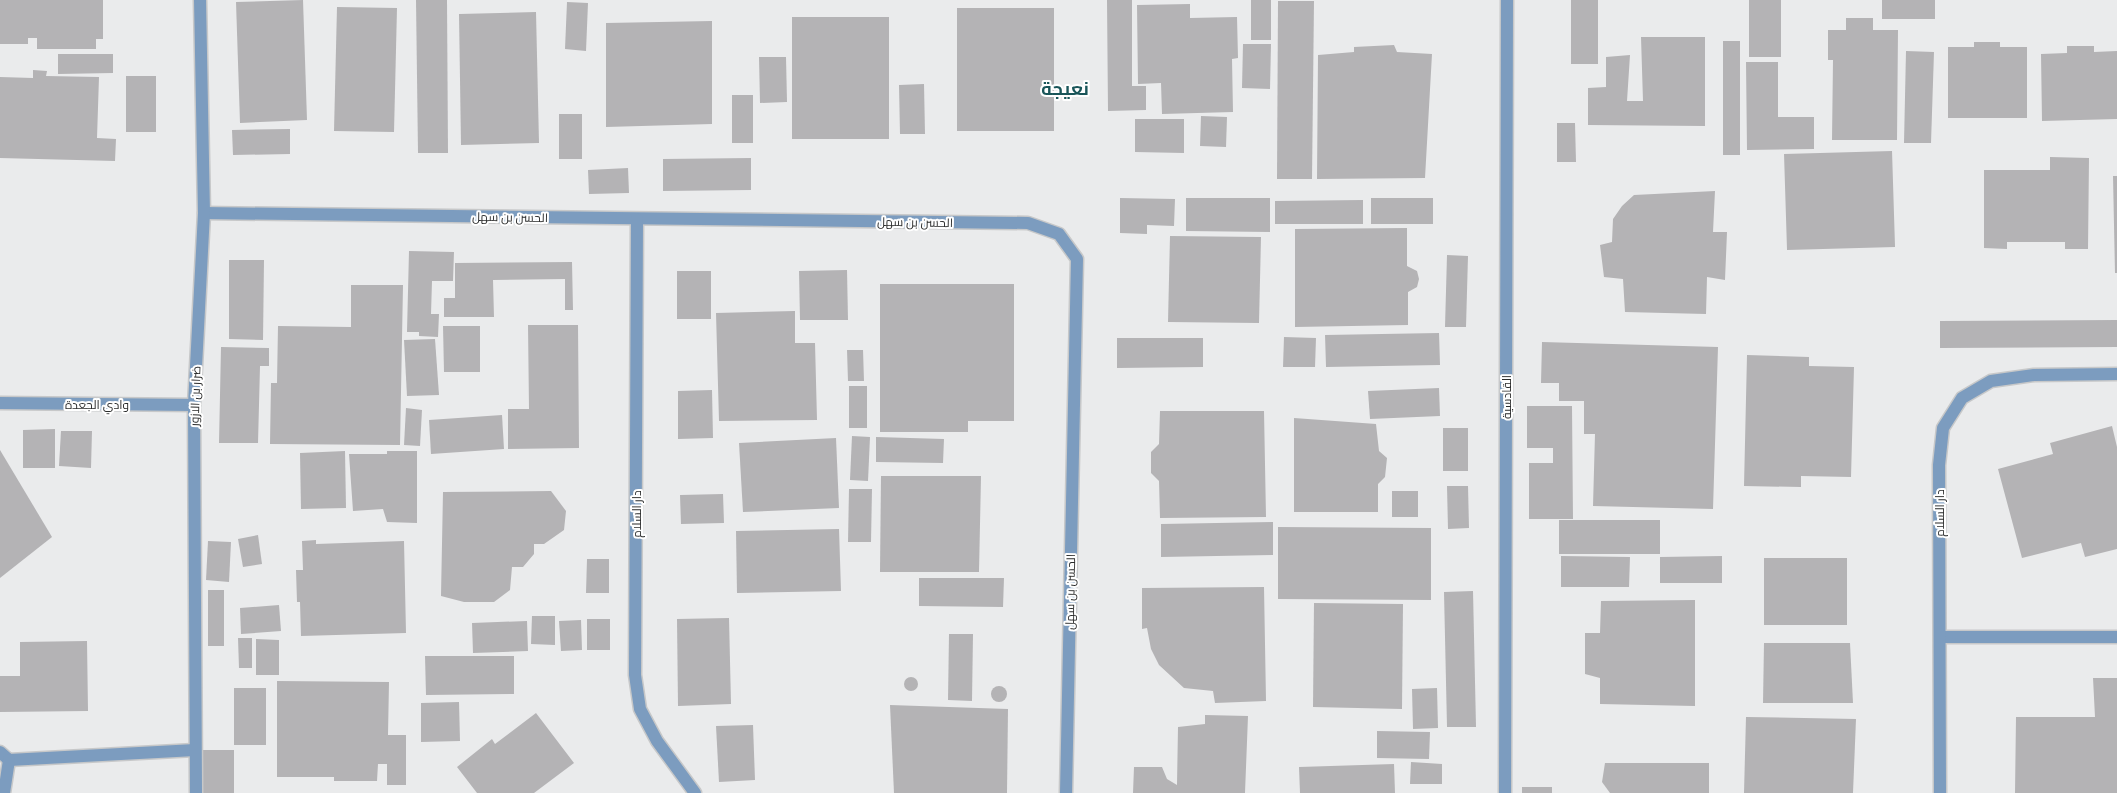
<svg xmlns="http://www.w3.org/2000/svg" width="2117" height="793" font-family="'PT Serif',Cairo,serif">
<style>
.building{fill:#b4b3b5}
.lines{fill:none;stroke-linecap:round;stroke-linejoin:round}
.lane-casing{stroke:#c7c8c9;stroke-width:15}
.street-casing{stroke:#c7c8c9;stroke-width:15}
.lane{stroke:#7c9cbf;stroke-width:12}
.street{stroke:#7c9cbf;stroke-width:12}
.labels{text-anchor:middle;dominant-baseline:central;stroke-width:4;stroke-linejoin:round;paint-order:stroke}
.street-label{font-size:12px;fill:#2a2b2b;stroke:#fff}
.district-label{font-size:18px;font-weight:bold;fill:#195559;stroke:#fff}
</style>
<rect width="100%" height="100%" fill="#eaebec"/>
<g class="building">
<path d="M0,0H103V39H96V49H37V38H28V44H0Z"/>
<path d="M303,0L307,120L240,123L236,2Z"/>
<path d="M416,0H447L448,153H418Z"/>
<path d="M1107,0H1132V86H1146V110L1108,111Z"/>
<rect x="1251" y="0" width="20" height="40"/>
<rect x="1571" y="0" width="27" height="64"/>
<rect x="1749" y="0" width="32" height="57"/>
<rect x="1882" y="0" width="53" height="19"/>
<path d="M1278,1H1314L1312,179H1277Z"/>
<path d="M567,2L588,3L586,51L565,49Z"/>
<path d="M1190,4V18L1237,17L1238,58L1232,59L1233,112L1162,114L1161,83L1138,84L1137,5Z"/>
<path d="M337,7L397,8L394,132L334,131Z"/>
<rect x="957" y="8" width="97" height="123"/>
<path d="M536,12L539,143L461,145L459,14Z"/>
<rect x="792" y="17" width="97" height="122"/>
<path d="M1846,18H1873V30H1898L1897,140H1832L1833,60H1828V30H1846Z"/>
<path d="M712,21V124L606,127V23Z"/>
<path d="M1641,37H1705V126L1588,125V88L1606,87V57L1630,55L1627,101H1643Z"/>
<rect x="1723" y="41" width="17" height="114"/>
<path d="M1974,42H2000V47H2027V118H1948V47H1974Z"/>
<path d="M1243,44H1271L1270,89L1242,88Z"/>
<path d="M1394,45L1397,52L1432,54L1425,178L1317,179L1318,55L1354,52V47Z"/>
<path d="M2067,46H2094V52L2117,51V119L2042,121L2041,54L2067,53Z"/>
<path d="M1906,51L1934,52L1931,143H1904Z"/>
<path d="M58,54H113V73L58,74Z"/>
<path d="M759,57H786L787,102L760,103Z"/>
<path d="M1746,62H1778V117H1814V149L1747,150Z"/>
<path d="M33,70L47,71L46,76L99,77L97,138L116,139L115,161L0,158V77L33,78Z"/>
<rect x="126" y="76" width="30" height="56"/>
<path d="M924,84L925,134H900L899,85Z"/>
<rect x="732" y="95" width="21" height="48"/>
<rect x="559" y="114" width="23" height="45"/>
<path d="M1201,116L1227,117L1226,147L1200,146Z"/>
<path d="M1135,119H1184V153L1135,152Z"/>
<path d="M1557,123H1575L1576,162H1557Z"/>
<path d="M290,129V154L233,155L232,130Z"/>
<path d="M1892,151L1895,247L1787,250L1784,154Z"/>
<path d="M2050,157L2089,158L2088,249H2065V242H2007V249L1984,248V170H2050Z"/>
<path d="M751,158V190L663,191V159Z"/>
<path d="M628,168L629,193L589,194L588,170Z"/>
<path d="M2113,176H2117V273H2115Z"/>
<path d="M1715,191L1713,232H1727L1725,280L1707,277L1706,314L1625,312L1623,279L1604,277L1600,245L1612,242L1613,219L1622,206L1634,195Z"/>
<path d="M1120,198L1175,199L1174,226L1147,225V234L1120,233Z"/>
<path d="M1186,198H1270V232L1186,231Z"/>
<rect x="1371" y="198" width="62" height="26"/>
<path d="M1363,200V224H1275V201Z"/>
<path d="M1407,228V266L1417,271L1419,279L1417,287L1408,292V325L1295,327V229Z"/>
<path d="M1170,236L1261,237L1259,323L1168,322Z"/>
<path d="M409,251L454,252L453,281H432L431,314H439L438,337L419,336V332H407Z"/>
<path d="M1447,255L1468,256L1466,327H1445Z"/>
<path d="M229,260H264L263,340L229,339Z"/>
<path d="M572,262L573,310H565V279L493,280L494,317H444V298H455V263Z"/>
<path d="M847,270L848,320H800L799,271Z"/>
<rect x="677" y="271" width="34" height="48"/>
<path d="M880,284H1014V421H968V432H880Z"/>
<path d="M351,285H403L400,445L270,444L271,383H277L278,326L351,327Z"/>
<path d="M795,311V343H815L817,420L719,421L716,313Z"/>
<path d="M2117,320V347L1940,348V321Z"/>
<path d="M528,325H578L579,448L508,449V409H529Z"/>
<path d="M443,326H480V372H444Z"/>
<path d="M1439,333L1440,365L1326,367L1325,335Z"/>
<path d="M1284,337L1316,338L1315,367H1283Z"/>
<path d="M1117,338H1203V367L1117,368Z"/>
<path d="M435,339L439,395L407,396L404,340Z"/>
<path d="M1542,342L1718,347L1713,509L1593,506L1595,434H1584V401H1559V383H1541Z"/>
<path d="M221,347L269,348V366H260L258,443H219Z"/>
<path d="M847,350H863L864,381H848Z"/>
<path d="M1747,355L1809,357V366L1854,367L1851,477L1801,476V487L1744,486Z"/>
<rect x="849" y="386" width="18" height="42"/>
<path d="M1439,388L1440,416L1370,419L1368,391Z"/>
<path d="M712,390L713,438L678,439V391Z"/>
<path d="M1527,406H1572L1573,519H1529V463H1553V448H1527Z"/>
<path d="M406,408L422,410L420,446L404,445Z"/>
<path d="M1160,411H1264L1266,517L1160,518L1159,481L1151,473V452L1159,444Z"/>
<path d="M502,415L504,449L431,454L429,420Z"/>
<path d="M1294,418L1376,424L1379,451L1387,458L1385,477L1378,484V512H1294Z"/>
<path d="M2112,426L2117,447V549L2085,557L2081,543L2022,558L1998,469L2053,454L2050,443Z"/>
<rect x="1443" y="428" width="25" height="43"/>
<path d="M55,429V468H23V430Z"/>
<path d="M61,431H92L91,468L59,466Z"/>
<path d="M852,436L870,437L868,481L850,480Z"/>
<path d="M876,437L944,439L943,463L876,462Z"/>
<path d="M836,438L839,508L743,512L739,443Z"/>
<path d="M0,450L52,537L0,578Z"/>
<path d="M345,451L346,508L301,509L300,453Z"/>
<path d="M387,451H417V523L387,522L383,509L353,511L349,454H387Z"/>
<path d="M881,476H981L979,572H880Z"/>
<path d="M1447,486H1468L1469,528L1448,529Z"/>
<path d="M849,489H872L871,542H848Z"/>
<path d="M551,491L566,511L564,530L544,544H534V554L523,567H512L510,590L494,602H464L441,596L443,492Z"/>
<rect x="1392" y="491" width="26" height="26"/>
<path d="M723,494L724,523L681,524L680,495Z"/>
<rect x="1559" y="520" width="101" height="34"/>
<path d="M1273,522V555L1161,557V524Z"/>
<path d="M1278,527L1431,528V600L1278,599Z"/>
<path d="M839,529L841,591L737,593L736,531Z"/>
<path d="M258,535L262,564L243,567L238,539Z"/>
<path d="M316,540V544L404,541L406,633L301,636L300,602H297L296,570H303L302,541Z"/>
<path d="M208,541L231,542L229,582L206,580Z"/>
<path d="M1561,556L1630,557L1629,587H1561Z"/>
<path d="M1722,556V583H1660V557Z"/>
<rect x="1764" y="558" width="83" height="67"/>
<path d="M587,559H609V593H586Z"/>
<path d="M919,578H1004L1003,607L919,606Z"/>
<path d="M1264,587L1266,701L1215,703L1213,691L1184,688L1159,665L1151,649L1147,628L1142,629V588Z"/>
<rect x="208" y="590" width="16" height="56"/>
<path d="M1473,591L1476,727H1447L1444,592Z"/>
<path d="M1695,600V706L1600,704V678L1585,674V633H1600L1601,601Z"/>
<path d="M1314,603L1403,604L1402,709L1313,707Z"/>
<path d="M279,605L281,631L241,634L240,608Z"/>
<path d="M532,616H555V645L531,644Z"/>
<path d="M729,618L731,704L678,706L677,619Z"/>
<rect x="587" y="619" width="23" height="31"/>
<path d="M581,620L582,650L561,651L559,621Z"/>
<path d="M527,621L528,651L473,653L472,623Z"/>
<path d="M949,634H973L972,701L948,700Z"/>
<path d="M238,638H252V668H239Z"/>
<path d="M256,639L279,640V675H256Z"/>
<path d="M87,641L88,711L0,712V676H20V642Z"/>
<path d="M1764,643H1850L1853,703H1763Z"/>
<path d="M425,656H514V694L426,695Z"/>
<circle cx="911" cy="684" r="7"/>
<path d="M2093,678H2117V793H2015L2016,717H2095Z"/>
<path d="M277,681L389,682L388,735H406V785H387V764H378L377,781H334V777H277Z"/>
<circle cx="999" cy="694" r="8"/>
<rect x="234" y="688" width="32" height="57"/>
<path d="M1437,688L1438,728L1413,729L1412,689Z"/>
<path d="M459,702L460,741L421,742V703Z"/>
<path d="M890,705L1008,709L1007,793H894Z"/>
<path d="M536,713L574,763L534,793H477L457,767L492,739L495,744Z"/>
<path d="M1205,715L1248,716L1245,793H1133L1134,767H1162L1167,779L1177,785L1178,727L1205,724Z"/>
<path d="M1746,717L1856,719L1853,793H1744Z"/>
<path d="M753,725L755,780L719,782L716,726Z"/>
<path d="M1377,731L1430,732L1429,759L1377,758Z"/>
<rect x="203" y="750" width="31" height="43"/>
<path d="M1411,762L1442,764V784H1410Z"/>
<path d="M1605,763H1709V793H1610L1602,782Z"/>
<path d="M1394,764L1395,793H1300L1299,767Z"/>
<rect x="1522" y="787" width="30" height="6"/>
</g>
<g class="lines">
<g class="lane-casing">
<g id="lane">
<path d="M1940,637H2117"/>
<path d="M0,752L9,760L195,750"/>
<path d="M4,793L9,760"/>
</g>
</g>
<g class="street-casing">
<g id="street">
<path d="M204,213L1028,223L1059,234L1077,259L1066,793"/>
<path d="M637,219L635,675L640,709L657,741L695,793"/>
<path d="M0,403L194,405"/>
<path d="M196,793L194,405L204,213L200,0"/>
<path d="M1505,793L1507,0"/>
<path d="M1940,793L1939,465L1943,428L1962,398L1991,381L2034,375L2117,374"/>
</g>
</g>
<use href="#lane" class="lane"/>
<use href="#street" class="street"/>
</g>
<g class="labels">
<g class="street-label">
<text transform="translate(510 217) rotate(1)">الحسن بن سهل</text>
<text transform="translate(915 222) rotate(1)">الحسن بن سهل</text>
<text transform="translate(195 396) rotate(-88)">ضرار بن الازور</text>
<text transform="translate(1506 397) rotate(-90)">القادسية</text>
<text x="97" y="404">وادي الجعدة</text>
<text transform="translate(1939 513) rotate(-90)">دار السلام</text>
<text transform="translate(636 514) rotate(-90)">دار السلام</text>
<text transform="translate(1070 592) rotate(-89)">الحسن بن سهل</text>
</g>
<g class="district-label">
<text x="1065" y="88">نعيجة</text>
</g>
</g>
</svg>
